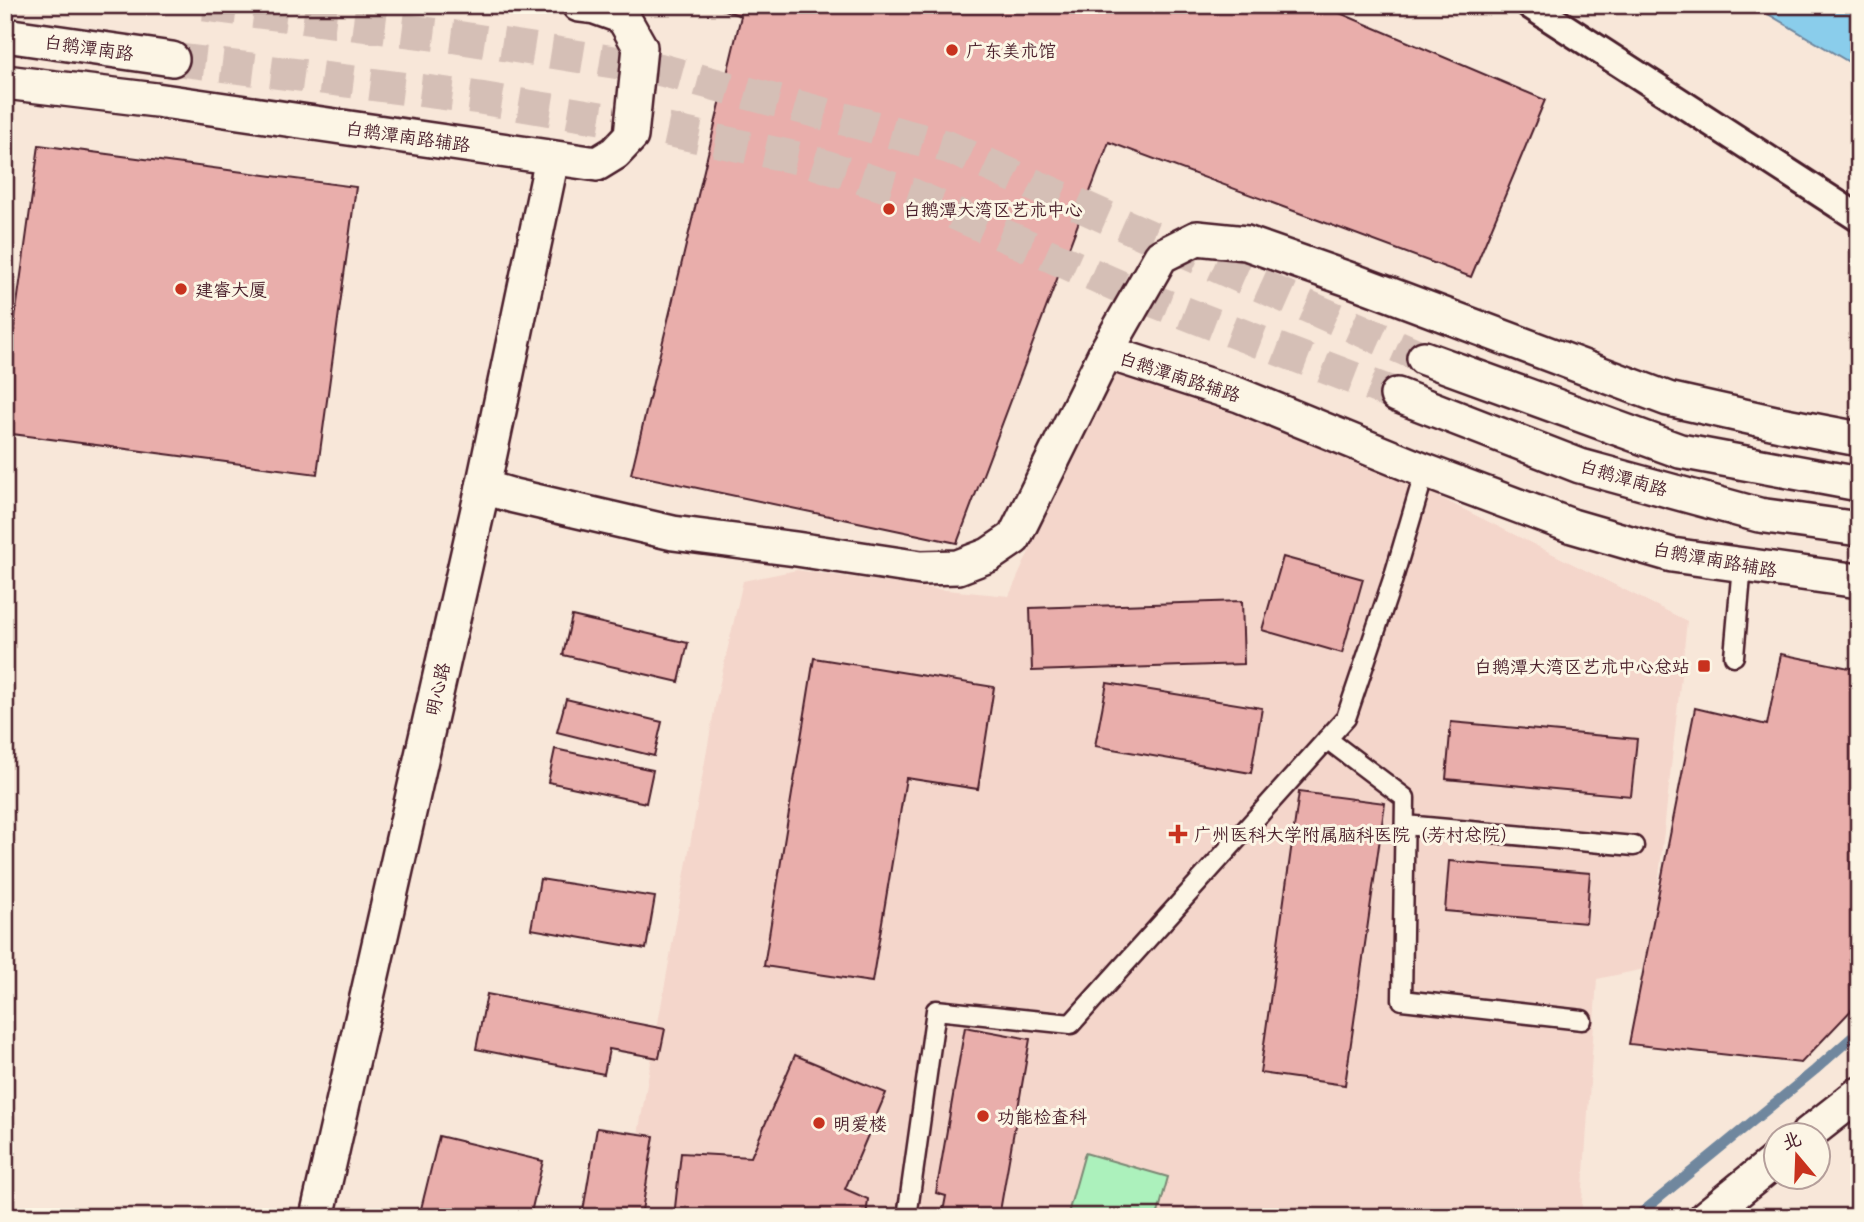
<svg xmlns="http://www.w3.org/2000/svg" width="1864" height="1222" font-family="Mali,'LXGW WenKai TC',sans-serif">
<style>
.built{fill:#f4d6cb}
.green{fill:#acf1bc;stroke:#7b8874;stroke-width:2}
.water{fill:#8acdeb;stroke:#70879e;stroke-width:2}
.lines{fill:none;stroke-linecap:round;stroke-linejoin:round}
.stream{stroke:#70879e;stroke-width:10}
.building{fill:#e9aeab;stroke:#4a1f2b;stroke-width:2}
.minor-tunnel{stroke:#d5bfb6;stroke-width:33;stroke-dasharray:33 17;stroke-linecap:butt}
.service-casing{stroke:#4a1f2b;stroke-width:23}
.pedestrian-casing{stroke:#4a1f2b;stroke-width:32}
.minor-casing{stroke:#4a1f2b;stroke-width:38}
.service{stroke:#fcf5e5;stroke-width:18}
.pedestrian{stroke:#fcf5e5;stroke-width:26}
.minor{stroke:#fcf5e5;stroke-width:33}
.poi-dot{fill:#c8321e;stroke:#fcf5e5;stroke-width:2.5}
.labels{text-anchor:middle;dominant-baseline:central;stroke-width:6;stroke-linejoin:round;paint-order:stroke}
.street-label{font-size:18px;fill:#4a1f2b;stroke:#fcf5e5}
.poi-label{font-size:18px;fill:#4a1f2b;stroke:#fcf5e5;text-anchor:start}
</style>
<rect width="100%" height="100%" fill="#f8e7d9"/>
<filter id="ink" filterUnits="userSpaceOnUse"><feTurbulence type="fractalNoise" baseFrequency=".0143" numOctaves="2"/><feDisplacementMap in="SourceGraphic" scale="14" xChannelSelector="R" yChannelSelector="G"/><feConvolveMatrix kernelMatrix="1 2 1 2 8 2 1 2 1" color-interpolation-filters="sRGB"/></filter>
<g filter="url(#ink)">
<path class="built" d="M1111,370L1369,462L1687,621L1649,968L1597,979L1581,1217H633L637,1140L716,700L743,581L797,570L936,589L1009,596Z"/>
<path class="green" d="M1085,1153L1168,1177L1157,1217H1067Z"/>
<path class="water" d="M1753,5H1859V68Z"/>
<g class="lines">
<path class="stream" d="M1636,1217L1815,1070L1859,1031"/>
</g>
<g class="building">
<path d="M710,5H1321L1545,100L1471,277L1109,142L957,543L631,474L741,16Z"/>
<path d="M39,145L356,187L317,474L5,433V391Z"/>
<path d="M1283,557L1363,579L1342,653L1262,630Z"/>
<path d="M1242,601L1244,664L1032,671L1030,608Z"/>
<path d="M572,616L688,643L679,682L563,655Z"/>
<path d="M1781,654L1859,670V1002L1801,1063L1629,1044L1695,708L1767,725Z"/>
<path d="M814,658L994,687L978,789L906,778L872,982L764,966Z"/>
<path d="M1107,683L1262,708L1251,773L1095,746Z"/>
<path d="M566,699L662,722L654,756L557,732Z"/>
<path d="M1451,722L1637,739L1631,796L1446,779Z"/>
<path d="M555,749L653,770L646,803L548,782Z"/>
<path d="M1299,792L1385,803L1345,1085L1260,1073Z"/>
<path d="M1449,861L1590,873L1586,923L1445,911Z"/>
<path d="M540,879L655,897L646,949L531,929Z"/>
<path d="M487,994L665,1029L659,1058L609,1049L604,1074L476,1049Z"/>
<path d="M965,1027L1030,1039L999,1217H942L946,1196L936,1193Z"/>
<path d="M795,1055L886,1093L845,1189L868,1199L866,1217H674L681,1153L751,1157Z"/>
<path d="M597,1128L654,1136L641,1217H582Z"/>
<path d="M439,1136L543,1161L530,1217H517L503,1213L502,1217H419Z"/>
</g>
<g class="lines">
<g class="minor-tunnel">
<path d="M204,5L456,37L658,69L948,147L1424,358"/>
<path d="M172,59L480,98L649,126L807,160L913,195L1141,296L1397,395"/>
</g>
<g class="service-casing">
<g id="service">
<path d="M1734,656L1742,565"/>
<path d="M1327,739L1405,798L1402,1000L1582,1020"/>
<path d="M1405,825L1634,846"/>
<path d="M907,1217L936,1010L1071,1024L1346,718L1393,579L1425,471"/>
</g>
</g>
<g class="pedestrian-casing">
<path id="pedestrian" d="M1530,5L1859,218"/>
</g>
<g class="minor-casing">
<g id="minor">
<path d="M5,35L172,59"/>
<path d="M5,82L156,100L597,164L615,153L631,136L640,47L623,17L595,7L579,5"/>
<path d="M1106,352L1239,395L1425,471L1572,526L1672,555L1859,581"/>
<path d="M1424,358L1680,451L1859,484"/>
<path d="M1397,395L1580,466L1759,515L1859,529"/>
<path d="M483,487L514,496L673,533L796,549L921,568L958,567L989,555L1014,538L1106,352L1161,256L1197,238L1246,243L1354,281L1668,399L1780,424L1859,439"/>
<path d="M1808,1134L1859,1094"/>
<path d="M317,1217L483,487L552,159"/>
<path d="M1706,1217L1776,1160"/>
</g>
</g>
<use href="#service" class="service"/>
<use href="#pedestrian" class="pedestrian"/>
<use href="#minor" class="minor"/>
</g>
</g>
<g class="poi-dot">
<circle cx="952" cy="50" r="7"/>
<circle cx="889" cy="209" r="7"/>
<circle cx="181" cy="289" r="7"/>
<rect x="1697" y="659" width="14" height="14" rx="3.5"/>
<path d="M1174.5 823.5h7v7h7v7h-7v7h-7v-7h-7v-7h7z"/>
<circle cx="983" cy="1116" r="7"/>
<circle cx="819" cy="1123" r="7"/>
</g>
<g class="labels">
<g class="street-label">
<text transform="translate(89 47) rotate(8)">白鹅潭南路</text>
<text transform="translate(408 136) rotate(8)">白鹅潭南路辅路</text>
<text transform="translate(1180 376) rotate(18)">白鹅潭南路辅路</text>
<text transform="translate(1624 477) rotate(16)">白鹅潭南路</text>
<text transform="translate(1715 559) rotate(10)">白鹅潭南路辅路</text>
<text transform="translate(437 689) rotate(-77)">明心路</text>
</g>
<g class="poi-label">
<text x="966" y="50">广东美术馆</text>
<text x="903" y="209">白鹅潭大湾区艺术中心</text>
<text x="195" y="289">建睿大厦</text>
<text x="1690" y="666" text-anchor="end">白鹅潭大湾区艺术中心总站</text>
<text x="1194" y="834">广州医科大学附属脑科医院（芳村总院）</text>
<text x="997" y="1116">功能检查科</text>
<text x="833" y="1123">明爱楼</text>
</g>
</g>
<rect width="1864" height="1222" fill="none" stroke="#fcf5e5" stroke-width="28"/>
<rect x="14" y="14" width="1836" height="1194" fill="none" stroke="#4a1f2b" stroke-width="2.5" filter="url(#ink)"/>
<g transform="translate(1797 1156) rotate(341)"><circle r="33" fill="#fcf5e5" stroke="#b59f9b" stroke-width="2"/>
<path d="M0-5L12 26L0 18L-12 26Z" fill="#c8321e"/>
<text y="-10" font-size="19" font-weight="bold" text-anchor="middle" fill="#4a1f2b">北</text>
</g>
</svg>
